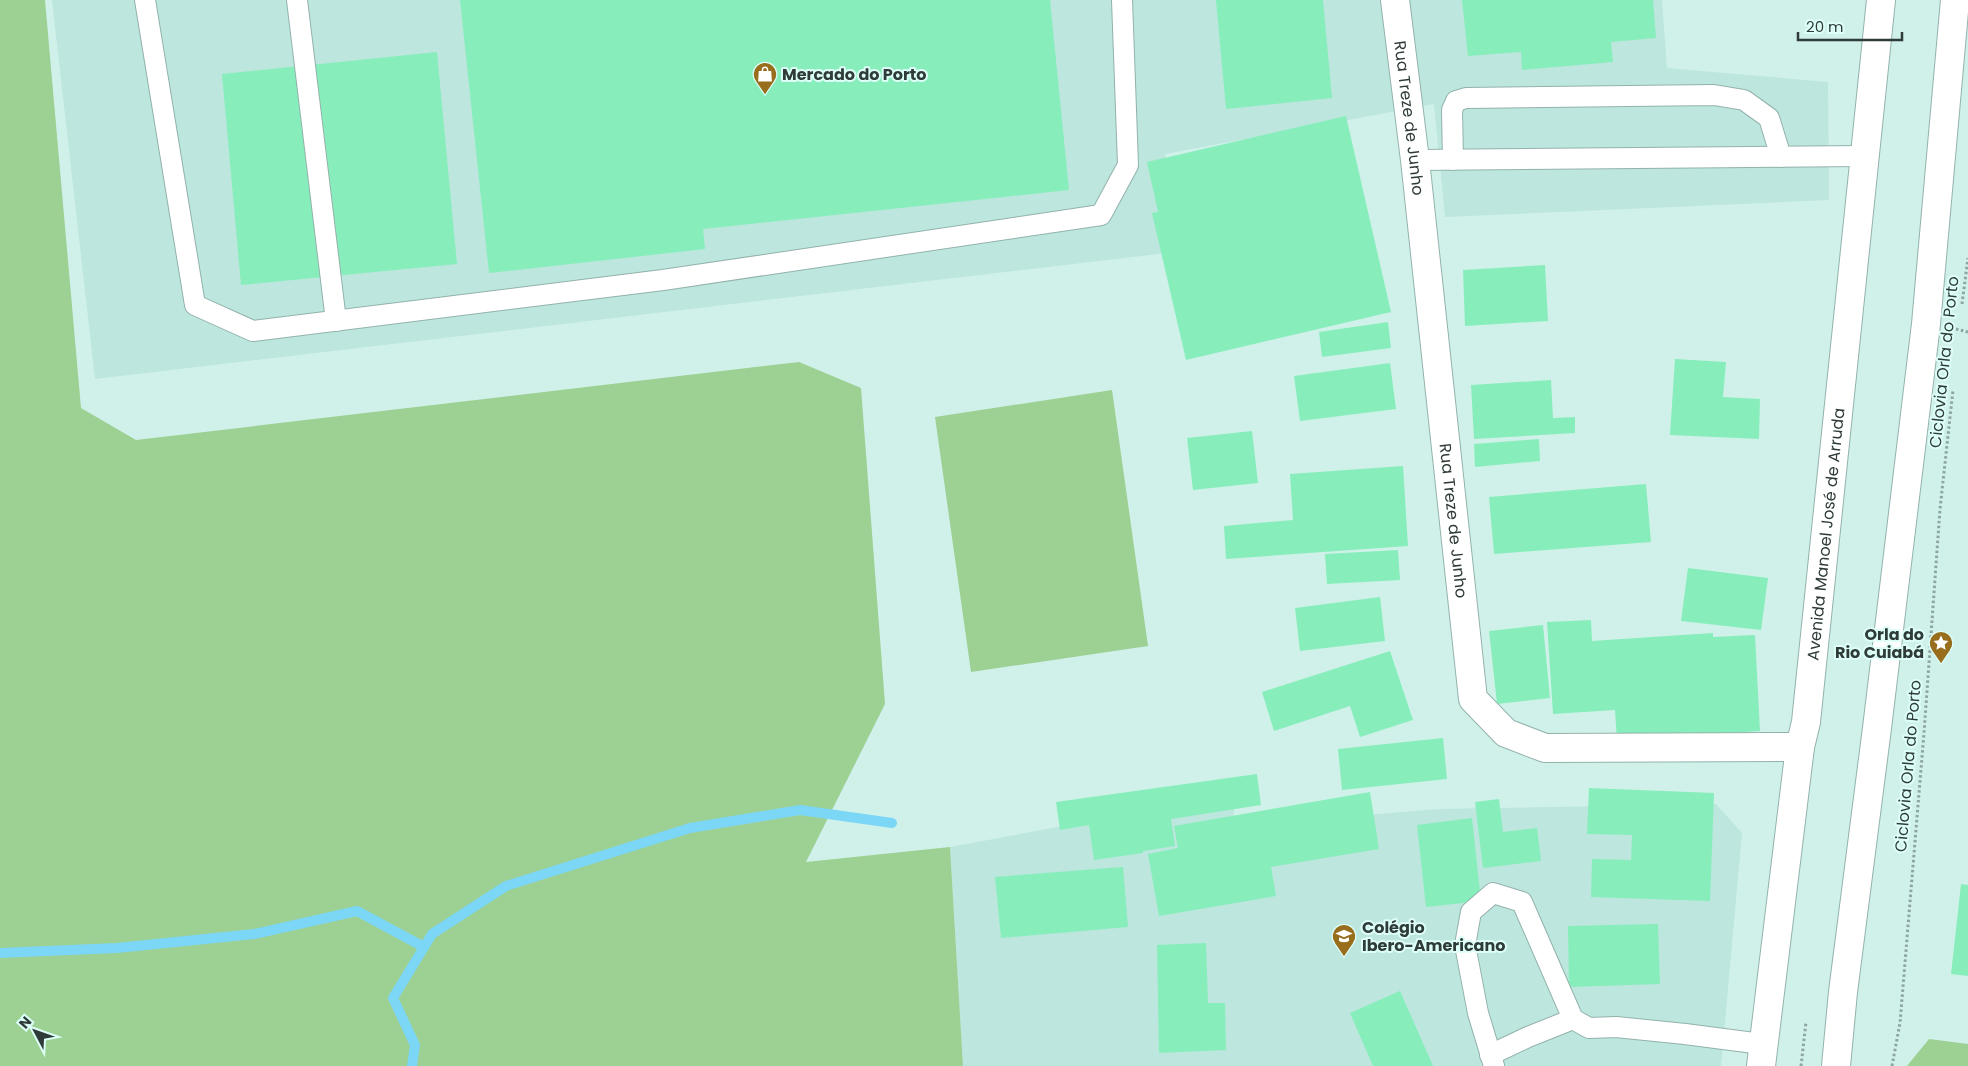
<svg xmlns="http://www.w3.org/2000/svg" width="1968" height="1066" font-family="Poppins,sans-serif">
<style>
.built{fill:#bce6de}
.green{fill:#9dd093}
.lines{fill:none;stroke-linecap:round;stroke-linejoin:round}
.stream{stroke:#7cd6f5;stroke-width:10}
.building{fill:#87eebb}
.service-casing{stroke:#93b2ac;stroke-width:22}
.minor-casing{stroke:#93b2ac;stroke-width:30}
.primary-casing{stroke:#93b2ac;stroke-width:30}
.path{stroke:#8ca59f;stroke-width:3;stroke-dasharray:2.5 2.5;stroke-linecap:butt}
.service{stroke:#fff;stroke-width:20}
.minor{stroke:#fff;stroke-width:28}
.primary{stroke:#fff;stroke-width:28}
.labels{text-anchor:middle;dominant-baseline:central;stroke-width:4;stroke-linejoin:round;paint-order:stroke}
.poi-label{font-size:16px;font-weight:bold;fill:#2e3b38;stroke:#ddfff8;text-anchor:start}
.street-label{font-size:16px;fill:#2e3b38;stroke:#ddfff8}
</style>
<rect width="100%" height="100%" fill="#d0f1ea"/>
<g class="built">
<path d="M52,0H1662L1667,68L1828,82L1829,200L1445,217L1434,104L1165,154L1184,251L95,379Z"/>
<path d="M1236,794L1232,826L1439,809L1716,804L1742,833L1721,1066H963L950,847Z"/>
</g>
<g class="green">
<path d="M0,0H45L81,408L136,440L799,362L861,388L885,704L806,862L950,847L963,1066H0Z"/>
<path d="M1112,390L1148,646L971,672L935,417Z"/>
<path d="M1929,1039L1968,1044V1066H1907Z"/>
</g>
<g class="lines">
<g class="stream">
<path d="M0,953L117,948L254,934L357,911L424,947"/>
<path d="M412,1066L415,1045L393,998L432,934L506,886L690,828L800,810L892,823"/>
</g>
</g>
<g class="building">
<path d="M460,0H1050L1069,190L703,229L705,249L489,273Z"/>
<path d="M1216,0H1323L1332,98L1226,109Z"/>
<path d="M1462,0H1653L1656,38L1611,42L1613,62L1522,70L1521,52L1468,56Z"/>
<path d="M437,52L457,264L241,285L222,74Z"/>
<path d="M1346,116L1391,312L1186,360L1152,213L1158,212L1147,162Z"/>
<path d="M1545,265L1548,321L1465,326L1463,270Z"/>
<path d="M1388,322L1391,348L1322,357L1319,332Z"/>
<path d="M1675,359L1726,362L1723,397L1760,399L1759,439L1670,435Z"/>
<path d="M1390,363L1396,409L1300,421L1294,376Z"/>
<path d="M1551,380L1553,418L1575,417V433L1474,439L1471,385Z"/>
<path d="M1252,431L1258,483L1193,490L1187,438Z"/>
<path d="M1539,439L1540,461L1475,467L1474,444Z"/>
<path d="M1403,466L1408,546L1226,559L1224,526L1293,520L1290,474Z"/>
<path d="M1646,484L1651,542L1494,554L1489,497Z"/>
<path d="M1398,550L1400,580L1327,584L1325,554Z"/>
<path d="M1688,568L1768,578L1761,630L1681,621Z"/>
<path d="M1380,597L1385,641L1300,651L1295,608Z"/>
<path d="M1591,620L1592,641L1713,633V637L1755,635L1760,731L1617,741L1615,710L1553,714L1547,622Z"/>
<path d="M1543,625L1550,698L1497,704L1489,631Z"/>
<path d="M1390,651L1413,720L1360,737L1350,706L1274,731L1262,692Z"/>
<path d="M1443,738L1447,779L1342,790L1338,749Z"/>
<path d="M1257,774L1261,805L1171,819L1175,846L1143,851V853L1094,860L1089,825L1060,830L1056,802Z"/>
<path d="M1589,788L1714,793L1710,901L1591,897L1592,859L1631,860L1632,835L1587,834Z"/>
<path d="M1370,792L1379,849L1271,867L1276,896L1159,916L1148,854L1178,848L1174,826Z"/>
<path d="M1499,799L1503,832L1537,828L1541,861L1483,868L1475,802Z"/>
<path d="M1472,818L1481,901L1426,907L1417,825Z"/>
<path d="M1123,867L1128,927L1001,938L995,877Z"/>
<path d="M1961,884L1968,885V976L1951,974Z"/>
<path d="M1658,924L1660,984L1569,987L1568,926Z"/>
<path d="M1206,943L1208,1003H1225L1226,1050L1159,1053L1157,945Z"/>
<path d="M1400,991L1433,1066H1373L1350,1013Z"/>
</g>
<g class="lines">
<g class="service-casing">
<g id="service">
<path d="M145,0L195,305L253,331L663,280L1101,215L1128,165L1122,0"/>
<path d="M297,0L336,321"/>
<path d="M1415,160L1865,156"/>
<path d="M1453,160L1452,110L1456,101L1466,98L1714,95L1744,100L1769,118L1781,157"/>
<path d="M1490,1055L1528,1037L1573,1019"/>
<path d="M1494,1066L1478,1013L1465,945L1471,912L1493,893L1522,902L1573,1019L1589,1028L1616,1027L1685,1034L1762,1044"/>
</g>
</g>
<g class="minor-casing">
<g id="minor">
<path id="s1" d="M1395,0L1415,160L1473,699L1506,733L1545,748L1800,747"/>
</g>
</g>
<g class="primary-casing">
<g id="primary">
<path id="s2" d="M1761,1066L1800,747L1806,722L1881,0"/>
<path d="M1836,1066L1843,992L1877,728L1926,324L1955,0"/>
</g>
</g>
<g class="path">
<path d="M1962,304L1968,258"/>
<path d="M1956,329L1968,332"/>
<path d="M1801,1066L1806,1022"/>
<path d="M1892,1066L1900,1023L1924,733L1940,509L1953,390"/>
</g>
<use href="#service" class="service"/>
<use href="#minor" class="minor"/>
<use href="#primary" class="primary"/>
</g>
<defs>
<g id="shop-pin" transform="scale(1.25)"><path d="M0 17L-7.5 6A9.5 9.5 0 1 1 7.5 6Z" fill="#986d1b" stroke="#ddfff8"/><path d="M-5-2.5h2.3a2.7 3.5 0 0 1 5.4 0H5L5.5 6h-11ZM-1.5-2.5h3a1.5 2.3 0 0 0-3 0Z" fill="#fff"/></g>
<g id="sight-pin" transform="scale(1.25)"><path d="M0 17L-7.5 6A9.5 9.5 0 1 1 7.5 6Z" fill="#986d1b" stroke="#ddfff8"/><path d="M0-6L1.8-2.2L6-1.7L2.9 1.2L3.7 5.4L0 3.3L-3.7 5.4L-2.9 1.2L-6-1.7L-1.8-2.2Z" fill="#fff"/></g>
<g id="school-pin" transform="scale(1.25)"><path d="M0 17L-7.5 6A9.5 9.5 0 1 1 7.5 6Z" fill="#986d1b" stroke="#ddfff8"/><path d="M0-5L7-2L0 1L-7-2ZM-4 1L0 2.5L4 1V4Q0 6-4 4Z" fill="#fff"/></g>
</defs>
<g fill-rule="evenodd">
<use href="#shop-pin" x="765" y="74"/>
<use href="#sight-pin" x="1941" y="643"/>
<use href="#school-pin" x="1344" y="936"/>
</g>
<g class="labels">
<g class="poi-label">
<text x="782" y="74">Mercado do Porto</text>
<text x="1924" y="634" text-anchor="end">Orla do<tspan x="1924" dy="18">Rio Cuiabá</tspan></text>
<text x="1362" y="927">Colégio<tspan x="1362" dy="18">Ibero-Americano</tspan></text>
</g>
<g class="street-label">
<text stroke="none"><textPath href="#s1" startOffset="119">Rua Treze de Junho</textPath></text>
<text transform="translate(1944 362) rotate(-84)">Ciclovia Orla do Porto</text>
<text stroke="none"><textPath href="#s1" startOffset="524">Rua Treze de Junho</textPath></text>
<text stroke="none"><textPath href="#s2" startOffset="536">Avenida Manoel José de Arruda</textPath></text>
<text transform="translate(1908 766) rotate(-85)">Ciclovia Orla do Porto</text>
</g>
</g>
<g transform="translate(35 1031) rotate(311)" stroke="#ddfff8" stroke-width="4" paint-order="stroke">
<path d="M0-4L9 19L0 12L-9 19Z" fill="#2e3b38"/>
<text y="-8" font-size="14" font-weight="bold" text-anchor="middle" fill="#2e3b38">N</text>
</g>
<path d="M1798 32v8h104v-8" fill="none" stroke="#2e3b38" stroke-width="2.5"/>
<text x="1806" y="32" font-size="15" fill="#2e3b38" stroke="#ddfff8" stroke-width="4" paint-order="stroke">20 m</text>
</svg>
